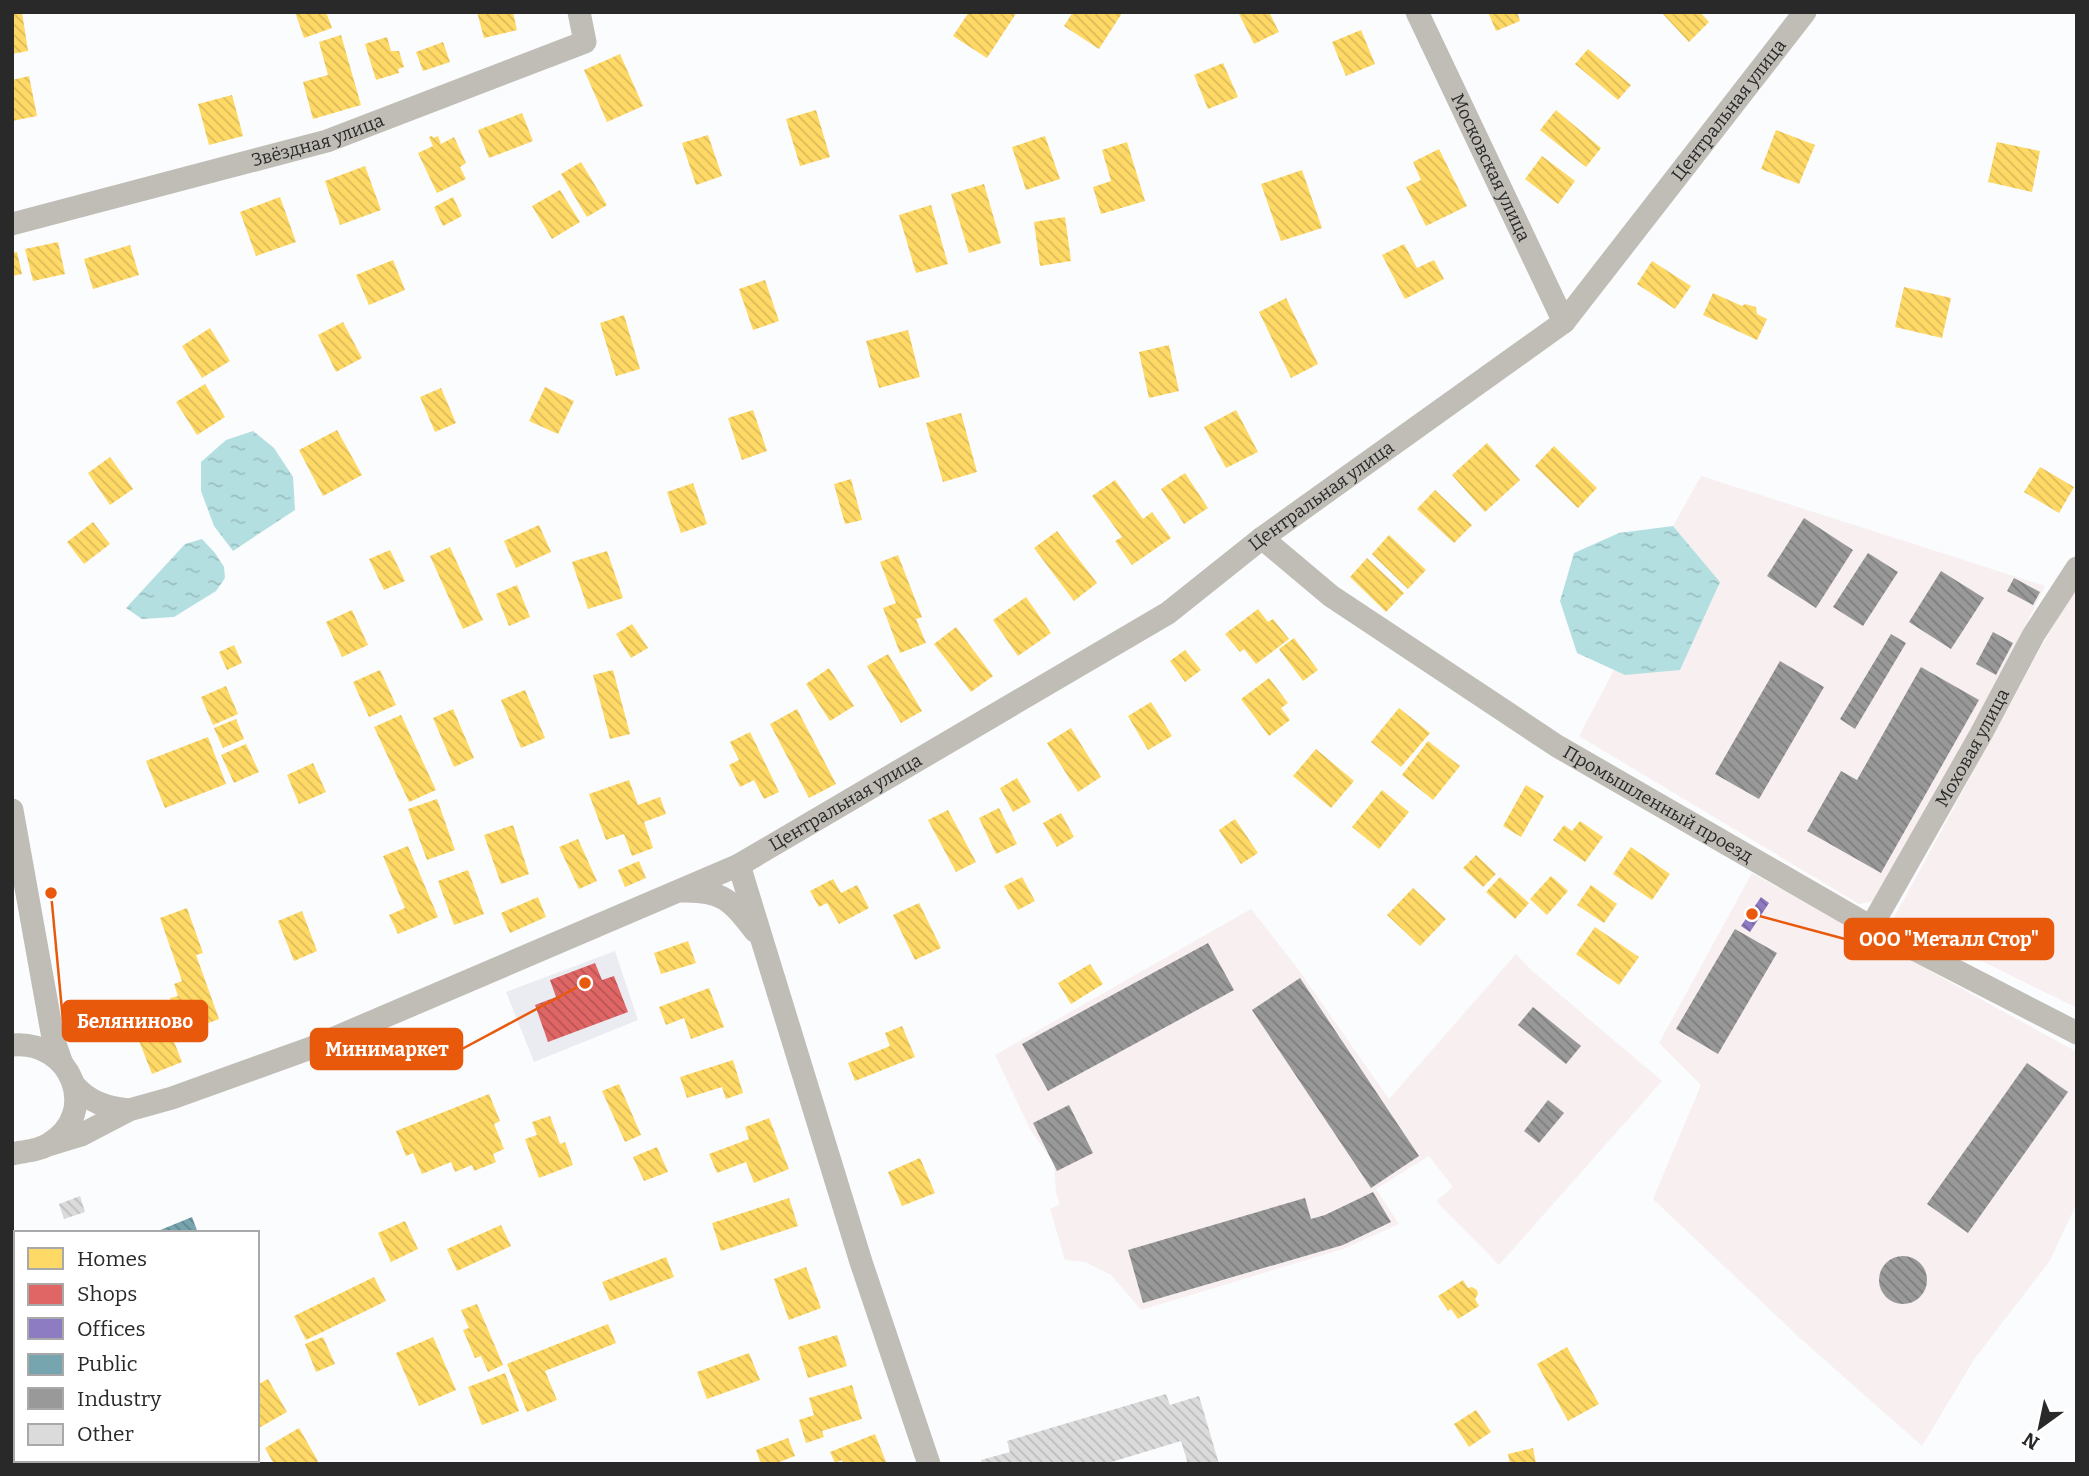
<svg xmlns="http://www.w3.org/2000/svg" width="2089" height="1476" font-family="Bitter,serif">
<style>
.built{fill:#ebecf2}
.industrial{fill:#f8eff0}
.water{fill:url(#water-ripples)}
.homes{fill:url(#homes-back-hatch)}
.shops{fill:url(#shops-back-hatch)}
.offices{fill:url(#offices-back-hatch)}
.public{fill:url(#public-back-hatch)}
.industry{fill:url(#industry-back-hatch)}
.building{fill:url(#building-back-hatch)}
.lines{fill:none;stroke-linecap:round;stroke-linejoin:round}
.minor{stroke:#c0bdb7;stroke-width:23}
.labels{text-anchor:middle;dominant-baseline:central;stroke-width:7;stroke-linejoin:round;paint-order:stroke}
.street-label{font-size:18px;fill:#29292a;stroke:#fff}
.leader{fill:none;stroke:#e8590c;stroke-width:2.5}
.callout-dot{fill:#e8590c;stroke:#fff;stroke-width:2.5}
.callout{fill:#e8590c;stroke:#e8590c;stroke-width:2.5}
.callout-label{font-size:19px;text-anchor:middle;font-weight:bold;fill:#fff}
</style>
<defs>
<pattern id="water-ripples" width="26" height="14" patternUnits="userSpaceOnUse" patternTransform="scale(1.75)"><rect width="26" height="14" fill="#b4dfe1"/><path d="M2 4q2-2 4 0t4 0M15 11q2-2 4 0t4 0" fill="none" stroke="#9bbfc1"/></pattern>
<pattern id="homes-back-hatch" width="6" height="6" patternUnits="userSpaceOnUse" patternTransform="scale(1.75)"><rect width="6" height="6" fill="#ffd966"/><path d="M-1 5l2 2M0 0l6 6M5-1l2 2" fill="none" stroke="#dbba59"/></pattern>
<pattern id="shops-back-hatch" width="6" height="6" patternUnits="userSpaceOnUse" patternTransform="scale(1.75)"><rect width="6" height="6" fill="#e06666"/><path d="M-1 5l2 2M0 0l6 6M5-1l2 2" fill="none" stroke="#b65454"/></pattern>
<pattern id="offices-back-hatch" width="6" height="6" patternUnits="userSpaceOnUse" patternTransform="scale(1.75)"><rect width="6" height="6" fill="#8e7cc3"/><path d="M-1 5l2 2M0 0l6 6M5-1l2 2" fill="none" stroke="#74669f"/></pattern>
<pattern id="public-back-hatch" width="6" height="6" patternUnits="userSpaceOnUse" patternTransform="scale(1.75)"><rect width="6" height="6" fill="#76a5af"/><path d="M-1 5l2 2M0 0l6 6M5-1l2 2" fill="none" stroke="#61868f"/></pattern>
<pattern id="industry-back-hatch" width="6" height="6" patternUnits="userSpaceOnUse" patternTransform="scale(1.75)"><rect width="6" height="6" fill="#999"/><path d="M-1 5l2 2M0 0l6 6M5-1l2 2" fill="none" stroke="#7d7d7d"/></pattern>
<pattern id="building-back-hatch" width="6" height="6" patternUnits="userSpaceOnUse" patternTransform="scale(1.75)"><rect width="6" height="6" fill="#dbdbdb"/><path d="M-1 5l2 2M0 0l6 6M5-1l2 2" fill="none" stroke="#bcbcbc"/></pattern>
</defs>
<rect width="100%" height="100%" fill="#fbfcfd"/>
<path class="built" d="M615,951L638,1020L534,1062L506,992Z"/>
<g class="industrial">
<path d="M1701,476L2045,586L1986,704L1875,901L1859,904L1579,736L1614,670L1625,675L1720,582L1673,526Z"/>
<path d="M2077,585V1008L1894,918L2037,654Z"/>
<path d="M1752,873L2077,1052V1203L2049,1262L1975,1358L1922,1446L1801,1339L1653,1199L1701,1085L1659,1043Z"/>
<path d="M1251,909L1298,969L1389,1099L1516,954L1531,970L1662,1081L1499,1265L1436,1201L1453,1187L1429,1156L1376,1189L1399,1224L1346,1248L1141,1310L1111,1275L1085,1262L1065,1260L1050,1209L1060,1204L1056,1193L1054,1164L1030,1129L995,1055Z"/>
</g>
<g class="water">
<path d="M253,431L274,448L293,477L295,510L233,551L214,526L201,491V462L226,440Z"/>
<path d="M1673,526L1720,582L1680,670L1625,675L1577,653L1560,601L1574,553L1619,533Z"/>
<path d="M202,539L215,553L224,567L225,578L216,591L174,617L142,619L126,608L185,544Z"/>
</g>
<g class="homes">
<path d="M12,12H22L28,51L12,54Z"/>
<path d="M295,12H326L332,28L304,38Z"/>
<path d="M477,12H513L517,30L484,38Z"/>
<path d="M969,12H1017L987,58L953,36Z"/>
<path d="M1073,12H1120L1122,13L1099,49L1064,26Z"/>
<path d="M1238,12H1269L1279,32L1254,44Z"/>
<path d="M1488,12H1517L1520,21L1496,31Z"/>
<path d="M1661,12H1700L1709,22L1689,42Z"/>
<path d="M1361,30L1375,64L1346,76L1332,42Z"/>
<path d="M341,35L361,105L313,119L303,82L328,75L319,42Z"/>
<path d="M387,37L391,51H399L404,67L398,69L399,73L376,80L365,44Z"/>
<path d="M443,42L450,62L423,71L416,52Z"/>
<path d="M1588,49L1631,85L1618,100L1575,64Z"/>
<path d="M620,54L643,106L607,122L584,70Z"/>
<path d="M1223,63L1238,97L1208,109L1194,75Z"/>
<path d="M29,76L37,116L12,121V80Z"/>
<path d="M232,95L243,136L209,145L198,104Z"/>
<path d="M816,110L830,157L800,166L786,119Z"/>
<path d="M1556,110L1601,148L1586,167L1540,130Z"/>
<path d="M522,113L533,141L489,158L478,130Z"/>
<path d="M1776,130L1815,145L1799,184L1761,169Z"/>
<path d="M708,135L722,176L696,185L682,143Z"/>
<path d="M432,136L433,138L438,136L441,144L454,137L466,163L460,167L466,179L437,193L418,153L433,146L429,137Z"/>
<path d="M1045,136L1060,179L1026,190L1012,147Z"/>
<path d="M1127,142L1145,201L1101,214L1093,187L1111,181L1102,150Z"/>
<path d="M1997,142L2040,151L2032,192L1988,182Z"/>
<path d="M1439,149L1467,206L1426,226L1406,187L1421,180L1413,162Z"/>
<path d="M1542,156L1575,181L1558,204L1525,179Z"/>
<path d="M581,162L607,205L587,217L561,174Z"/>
<path d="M365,166L381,210L340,225L325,181Z"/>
<path d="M1302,170L1322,228L1281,241L1261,184Z"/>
<path d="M984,184L1001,243L969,253L951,194Z"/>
<path d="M560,190L580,222L552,239L532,206Z"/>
<path d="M280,197L296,242L256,256L240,212Z"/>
<path d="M453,197L462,216L443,226L434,207Z"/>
<path d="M931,205L948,264L916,273L899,215Z"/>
<path d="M1065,217L1071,261L1040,266L1034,222Z"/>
<path d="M58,242L65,274L33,281L25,249Z"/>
<path d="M1404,244L1417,268L1434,260L1444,279L1405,299L1382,255Z"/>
<path d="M130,245L139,275L93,289L84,259Z"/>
<path d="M17,252L22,274L12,276V253Z"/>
<path d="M393,260L405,290L369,305L356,275Z"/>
<path d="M1652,261L1691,286L1675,309L1637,284Z"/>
<path d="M765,280L779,321L753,330L739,289Z"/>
<path d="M1904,287L1951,298L1942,338L1895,327Z"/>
<path d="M1713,293L1742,306L1745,304L1756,307L1757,314L1767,319L1757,340L1703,315Z"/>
<path d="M1286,298L1318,364L1291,378L1259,312Z"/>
<path d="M624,315L640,369L616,376L600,323Z"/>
<path d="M343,322L362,358L336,372L318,335Z"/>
<path d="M210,328L230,361L202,378L182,346Z"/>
<path d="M908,330L920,377L879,388L866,341Z"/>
<path d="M1169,345L1179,391L1149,398L1139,352Z"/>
<path d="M205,384L225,417L197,435L176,402Z"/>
<path d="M545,387L574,401L558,434L529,421Z"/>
<path d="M441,388L456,423L435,432L420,397Z"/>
<path d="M753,410L767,451L742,460L728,418Z"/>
<path d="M1236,410L1258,452L1226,468L1204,427Z"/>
<path d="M961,413L977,472L943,482L926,423Z"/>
<path d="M337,430L362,475L323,496L299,450Z"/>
<path d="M1487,443L1520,480L1485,512L1452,475Z"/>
<path d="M1554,446L1597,488L1578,508L1535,466Z"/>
<path d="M110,457L133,489L110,505L88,473Z"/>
<path d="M2040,467L2074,487L2059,513L2024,492Z"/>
<path d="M1185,473L1208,508L1184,524L1161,489Z"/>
<path d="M851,479L862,520L845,524L834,484Z"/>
<path d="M1115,480L1143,519L1152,512L1171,538L1132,565L1115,541L1122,537L1092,496Z"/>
<path d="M693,483L707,524L681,533L667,492Z"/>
<path d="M1435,490L1472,525L1454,543L1417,509Z"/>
<path d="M93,522L110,544L84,564L67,542Z"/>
<path d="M539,525L551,552L516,568L504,541Z"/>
<path d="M1057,531L1097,583L1074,601L1034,548Z"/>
<path d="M1389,535L1426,570L1408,589L1372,554Z"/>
<path d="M450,547L483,620L463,629L430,556Z"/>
<path d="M390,550L405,581L384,590L369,559Z"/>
<path d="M607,551L623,598L588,609L572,562Z"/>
<path d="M898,555L922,617L916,619L926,643L900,653L883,608L896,603L880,562Z"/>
<path d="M1367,558L1404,593L1386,612L1350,577Z"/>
<path d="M517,585L530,617L509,626L496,594Z"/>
<path d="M1026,597L1051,633L1018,656L993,620Z"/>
<path d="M1258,609L1268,622L1273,619L1289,639L1256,664L1244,649L1240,652L1225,634Z"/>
<path d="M352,610L368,645L342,657L326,622Z"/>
<path d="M632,624L648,648L631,658L616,634Z"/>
<path d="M956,627L993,676L971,692L934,644Z"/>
<path d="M1294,638L1318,670L1303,681L1279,649Z"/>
<path d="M234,645L242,663L227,670L219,652Z"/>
<path d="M1185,650L1201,670L1185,682L1170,661Z"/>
<path d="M888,654L922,711L901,723L867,666Z"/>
<path d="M829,668L854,706L830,721L806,684Z"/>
<path d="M380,670L396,705L369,717L353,682Z"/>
<path d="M613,670L630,734L610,739L593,675Z"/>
<path d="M1269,678L1288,703L1281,708L1290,720L1269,736L1241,699Z"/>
<path d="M226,686L238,714L213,725L201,697Z"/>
<path d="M525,690L545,738L521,748L501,700Z"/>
<path d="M1151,702L1172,736L1148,750L1128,716Z"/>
<path d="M1399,708L1430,733L1401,767L1371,742Z"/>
<path d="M453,709L474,758L454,767L433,718Z"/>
<path d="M797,709L836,784L809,798L770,724Z"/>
<path d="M401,715L436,790L409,802L374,727Z"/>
<path d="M236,719L244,739L223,748L214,728Z"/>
<path d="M1071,728L1101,777L1078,792L1047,743Z"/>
<path d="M750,732L779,792L764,799L754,780L740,787L729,765L739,760L730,742Z"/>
<path d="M208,737L226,784L165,808L146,761Z"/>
<path d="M1428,741L1460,766L1433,800L1402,775Z"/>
<path d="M246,744L259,772L234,783L221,755Z"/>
<path d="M1316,749L1354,781L1331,808L1293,776Z"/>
<path d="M313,763L326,792L299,804L287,775Z"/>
<path d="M1017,778L1031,802L1013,812L1000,788Z"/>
<path d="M629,780L638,805L660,797L666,814L644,822L653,848L632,856L624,834L606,840L589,794Z"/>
<path d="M1526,785L1544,796L1521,837L1503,826Z"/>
<path d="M1382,790L1409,812L1379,849L1352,827Z"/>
<path d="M437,799L455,850L427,860L408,809Z"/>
<path d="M999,808L1017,844L996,854L979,818Z"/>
<path d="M948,810L976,862L956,872L928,820Z"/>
<path d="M1061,813L1074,837L1057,847L1043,823Z"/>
<path d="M1235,819L1258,853L1241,864L1219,830Z"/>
<path d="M1580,821L1603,837L1585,862L1553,840L1564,825L1572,831Z"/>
<path d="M513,825L529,874L501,884L484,835Z"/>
<path d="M578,839L597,881L579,889L559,847Z"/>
<path d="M408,846L438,917L398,934L389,915L405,908L383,856Z"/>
<path d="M1631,847L1670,874L1652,900L1613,874Z"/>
<path d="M1476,855L1496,874L1483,887L1463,868Z"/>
<path d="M639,861L646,878L625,887L618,870Z"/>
<path d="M468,870L484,914L454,925L438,881Z"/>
<path d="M1551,876L1568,891L1547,915L1530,899Z"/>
<path d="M1022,877L1035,901L1018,910L1004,886Z"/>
<path d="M1500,877L1529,903L1515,919L1486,892Z"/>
<path d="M833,879L841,893L857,885L869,908L839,924L827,903L819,907L810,891Z"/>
<path d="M1591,885L1617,904L1604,923L1577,905Z"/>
<path d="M1413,888L1446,919L1420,946L1387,915Z"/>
<path d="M538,897L546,917L510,933L501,913Z"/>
<path d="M919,903L941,948L915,960L893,915Z"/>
<path d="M187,908L203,953L196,955L219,1019L183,1033L170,998L178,996L174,984L182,981L160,918Z"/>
<path d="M302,911L317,951L294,961L278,921Z"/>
<path d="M1595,927L1639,957L1619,985L1576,954Z"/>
<path d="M688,941L696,963L661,974L654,953Z"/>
<path d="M1090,964L1103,984L1071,1004L1058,983Z"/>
<path d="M709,988L724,1027L691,1039L684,1018L666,1025L659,1007Z"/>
<path d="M166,1021L182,1062L152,1074L136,1033Z"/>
<path d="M902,1026L915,1057L855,1081L848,1063L890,1046L885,1033Z"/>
<path d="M733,1060L743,1093L726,1099L722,1087L687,1098L680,1077Z"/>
<path d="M619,1084L641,1135L625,1142L602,1091Z"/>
<path d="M489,1094L500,1121L494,1124L504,1149L493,1154L496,1162L474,1171L472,1165L455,1172L451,1162L422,1174L413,1153L406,1156L396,1131Z"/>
<path d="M550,1116L560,1144L565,1142L573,1165L539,1178L525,1139L537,1135L532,1122Z"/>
<path d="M769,1118L789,1169L754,1183L746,1162L717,1173L709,1154L749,1139L745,1127Z"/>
<path d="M657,1147L668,1172L644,1181L633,1157Z"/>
<path d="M920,1158L935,1193L902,1206L888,1172Z"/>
<path d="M789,1198L798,1226L721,1251L712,1223Z"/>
<path d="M405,1221L418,1249L391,1262L378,1233Z"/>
<path d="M501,1225L511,1246L457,1271L447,1249Z"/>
<path d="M666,1257L674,1277L610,1301L602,1282Z"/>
<path d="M806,1267L821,1308L789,1320L774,1279Z"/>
<path d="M374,1277L386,1301L306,1340L294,1316Z"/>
<path d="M1463,1280L1468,1288L1472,1287L1477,1290L1478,1294L1475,1299L1479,1306L1458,1319L1451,1309L1448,1311L1438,1296Z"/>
<path d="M477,1304L503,1365L488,1372L481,1356L475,1358L463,1330L469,1328L461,1310Z"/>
<path d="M608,1324L616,1343L545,1371L557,1400L527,1412L507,1364Z"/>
<path d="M837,1335L847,1366L808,1378L798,1347Z"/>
<path d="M323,1337L335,1364L316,1372L305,1344Z"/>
<path d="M433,1337L456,1390L419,1406L396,1353Z"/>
<path d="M1567,1347L1599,1404L1568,1421L1537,1364Z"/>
<path d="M749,1353L760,1380L707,1399L697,1372Z"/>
<path d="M505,1373L519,1411L482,1425L468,1387Z"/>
<path d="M268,1379L287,1412L257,1429V1385Z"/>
<path d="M852,1385L862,1419L822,1431L824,1437L806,1443L799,1420L814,1415L809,1398Z"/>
<path d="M1476,1410L1491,1432L1469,1447L1454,1424Z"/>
<path d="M299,1428L318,1461L314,1464H274L265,1448Z"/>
<path d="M875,1434L886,1462L881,1464H844L842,1460L835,1463L830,1452Z"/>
<path d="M788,1438L795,1456L774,1464H761L756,1450Z"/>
<path d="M1533,1448L1536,1464H1510L1508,1454Z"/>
</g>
<path class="shops" d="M595,963L602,980L614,976L628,1012L548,1042L535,1005L556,997L550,980Z"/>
<path class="offices" d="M1761,897L1769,903L1750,932L1741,926Z"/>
<path class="public" d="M192,1217L198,1233H153Z"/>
<g class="industry">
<path d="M1804,518L1853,550L1816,608L1767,576Z"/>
<path d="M1868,553L1898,572L1863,626L1833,607Z"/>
<path d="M1941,571L1984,598L1951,649L1909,622Z"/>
<path d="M2014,578L2040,592L2033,605L2007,591Z"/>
<path d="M1993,632L2013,643L1996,675L1976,664Z"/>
<path d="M1891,634L1906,643L1855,729L1840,719Z"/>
<path d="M1780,661L1824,687L1759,799L1715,774Z"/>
<path d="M1921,667L1979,700L1881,873L1807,831L1841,771L1857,780Z"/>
<path d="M1735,929L1777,953L1718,1054L1676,1029Z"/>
<path d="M1208,943L1234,990L1048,1091L1022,1044Z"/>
<path d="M1300,978L1419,1156L1371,1188L1252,1010Z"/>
<path d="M1533,1007L1581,1046L1566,1064L1518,1025Z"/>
<path d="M2027,1063L2068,1092L1968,1233L1927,1204Z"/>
<path d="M1548,1100L1564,1113L1539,1143L1524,1131Z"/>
<path d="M1069,1105L1093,1153L1057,1171L1033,1123Z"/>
<path d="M1373,1192L1391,1222L1343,1245L1143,1303L1128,1250L1305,1198L1311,1219L1325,1215Z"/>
<circle cx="1903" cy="1280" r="24"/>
</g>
<g class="building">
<path d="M80,1196L85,1212L64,1219L59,1204Z"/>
<path d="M1166,1394L1170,1405L1199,1396L1219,1464H1188L1181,1441L1105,1464H982L981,1460L1010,1452L1007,1441Z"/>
</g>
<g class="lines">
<g class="minor">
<path id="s1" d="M1417,12L1564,322"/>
<path id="s2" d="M12,224L327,141L585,42L579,12"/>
<path id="s3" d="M1262,538L1331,596L1557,746L1871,927L2077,1033"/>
<path d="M12,810L53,1038L61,1061"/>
<path d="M739,865L861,1262L929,1464"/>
<path d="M682,891C722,890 731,900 755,931"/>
<path id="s4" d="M1871,927L1981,734L2034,634L2077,568"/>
<path d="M12,1045C71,1039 101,1113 49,1144C38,1151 25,1151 12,1154"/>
<path d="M74,1085C89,1102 107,1108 129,1110"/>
<path id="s5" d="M48,1145L81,1135L129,1110L172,1098L311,1048L739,865L1168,613L1262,538L1564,322L1805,12"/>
</g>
</g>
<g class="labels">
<g class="street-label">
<text stroke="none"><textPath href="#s5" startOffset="2004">Центральная улица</textPath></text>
<text stroke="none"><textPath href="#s2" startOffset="317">Звёздная улица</textPath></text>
<text stroke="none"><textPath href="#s1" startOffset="172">Московская улица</textPath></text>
<text stroke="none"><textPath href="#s5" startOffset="1437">Центральная улица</textPath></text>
<text stroke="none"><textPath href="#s4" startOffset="206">Моховая улица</textPath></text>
<text stroke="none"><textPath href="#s5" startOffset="870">Центральная улица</textPath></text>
<text stroke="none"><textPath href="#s3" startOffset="478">Промышленный проезд</textPath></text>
</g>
</g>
<path class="leader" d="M1752 914L1845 939M51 893L63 1021M585 983L462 1049"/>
<g class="callout-dot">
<circle cx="1752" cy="914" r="7"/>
<circle cx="51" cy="893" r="7"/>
<circle cx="585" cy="983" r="7"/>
</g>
<g class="callout">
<rect x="1845" y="919" width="208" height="40" rx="7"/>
<rect x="63" y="1001" width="144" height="40" rx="7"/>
<rect x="311" y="1029" width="151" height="40" rx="7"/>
</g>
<g class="callout-label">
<text x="1949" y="946">ООО "Металл Стор"</text>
<text x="135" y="1028">Беляниново</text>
<text x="387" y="1056">Минимаркет</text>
</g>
<rect width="2089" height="1476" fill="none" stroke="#29292a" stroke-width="28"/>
<rect x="14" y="1231" width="245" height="231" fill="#ffffff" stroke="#a9a9aa" stroke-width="2"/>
<rect x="28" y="1248" width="35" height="21" fill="#ffd966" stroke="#a9a9aa" stroke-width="2"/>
<text x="77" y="1266" font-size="21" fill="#29292a">Homes</text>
<rect x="28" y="1284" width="35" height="21" fill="#e06666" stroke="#a9a9aa" stroke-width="2"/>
<text x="77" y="1301" font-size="21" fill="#29292a">Shops</text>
<rect x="28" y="1318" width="35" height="21" fill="#8e7cc3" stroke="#a9a9aa" stroke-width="2"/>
<text x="77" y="1336" font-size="21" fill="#29292a">Offices</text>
<rect x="28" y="1354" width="35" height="21" fill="#76a5af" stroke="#a9a9aa" stroke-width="2"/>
<text x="77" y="1371" font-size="21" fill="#29292a">Public</text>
<rect x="28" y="1388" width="35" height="21" fill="#999999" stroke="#a9a9aa" stroke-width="2"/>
<text x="77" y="1406" font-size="21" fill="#29292a">Industry</text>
<rect x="28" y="1424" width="35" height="21" fill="#dbdbdb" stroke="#a9a9aa" stroke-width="2"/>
<text x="77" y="1441" font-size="21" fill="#29292a">Other</text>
<g transform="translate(2040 1427) rotate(213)" stroke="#ffffff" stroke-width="5" paint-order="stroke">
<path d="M0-5L12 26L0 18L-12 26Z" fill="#29292a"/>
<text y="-10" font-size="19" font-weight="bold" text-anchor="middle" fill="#29292a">N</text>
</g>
</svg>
